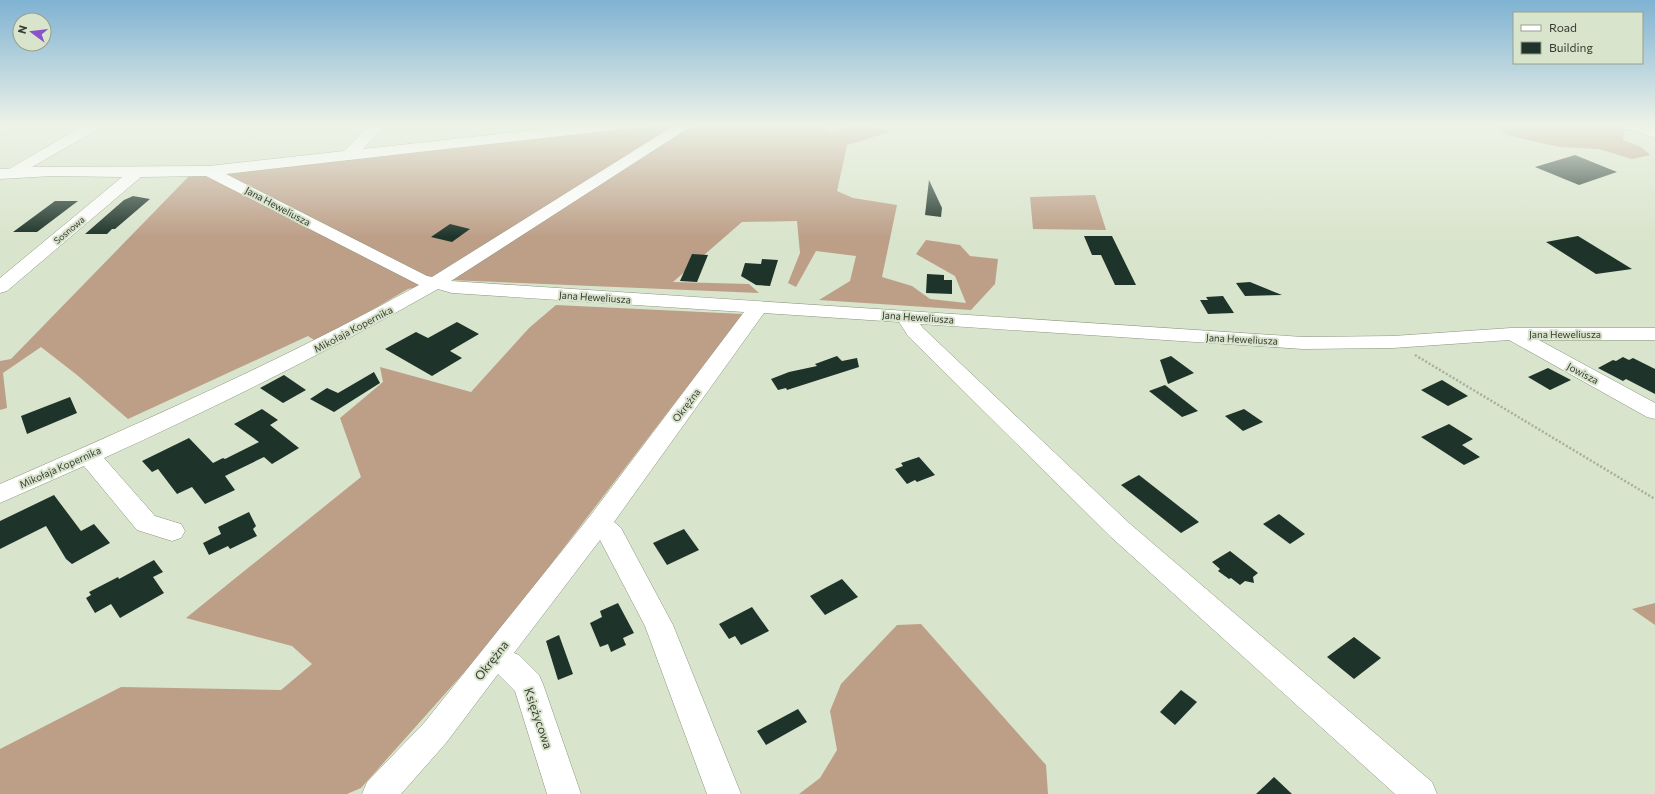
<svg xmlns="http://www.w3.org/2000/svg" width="1655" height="794" font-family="Commissioner,sans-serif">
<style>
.forest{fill:#bd9f88}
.building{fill:#1e342a}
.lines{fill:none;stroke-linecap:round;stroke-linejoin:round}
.minor-casing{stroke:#8a947e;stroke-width:1}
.path{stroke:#a6af9c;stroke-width:2.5;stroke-dasharray:2 2;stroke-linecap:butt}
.minor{fill:#fff;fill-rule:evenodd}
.labels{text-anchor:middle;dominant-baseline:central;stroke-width:4;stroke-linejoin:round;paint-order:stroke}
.far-street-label{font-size:9px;fill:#373b32;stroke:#d9e4cc}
.street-label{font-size:10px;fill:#373b32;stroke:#d9e4cc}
.near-street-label{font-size:12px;fill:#373b32;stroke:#d9e4cc}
</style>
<rect width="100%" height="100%" fill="#d9e4cc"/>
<g class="forest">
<path d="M664,125H820L831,132C853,123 868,122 889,132L847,145L837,191L853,198L897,205L882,277L912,286L930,299L966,303L955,276L916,254L926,240L960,245L970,256L998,259L995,284L971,310L819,300L850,281L856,256L816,251L796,287L788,283L800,253L797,221L742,222L673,282L749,284L759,293L449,280L408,289L317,342L308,336L128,419L77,375L41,347L3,373L7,408L0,410V361L11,359L193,172L361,157Z"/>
<path d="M1492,125H1655V135L1646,132L1624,131L1623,140L1641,147L1650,155L1632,159L1599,149L1560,147L1511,136Z"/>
<path d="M1095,195L1106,230L1033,229L1030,197Z"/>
<path d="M556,305L743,314L493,640L361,788L347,794H0V749L121,687L281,690L312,664L292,646L186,618L361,477L340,418L383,382L380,367L471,392L529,328Z"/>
<path d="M1655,603V625L1632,609Z"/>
<path d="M921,624L1046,765L1048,794H799L820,778L837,750L830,711L841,684L897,625Z"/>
</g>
<g class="building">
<path d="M1575,155L1617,172L1579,185L1535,167Z"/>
<path d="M929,180L942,208L941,217L925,215Z"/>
<path d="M133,196L150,199L115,229H112L107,234H85L124,200Z"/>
<path d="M55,201H78L37,232H13Z"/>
<path d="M450,224L470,229L452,242L431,237Z"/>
<path d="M1084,236H1112L1136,285H1115L1101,255H1092Z"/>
<path d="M1578,236L1632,269L1596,274L1546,242Z"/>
<path d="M692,254L708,255L697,282L680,281Z"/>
<path d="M762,259L778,260L770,286L756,285L741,276L745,263L761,264Z"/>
<path d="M927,274L944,275V280H952V294L926,293Z"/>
<path d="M1250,282L1282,295L1245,296L1236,283Z"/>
<path d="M1223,296L1234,313L1208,314L1200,300H1208L1206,297Z"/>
<path d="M457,322L479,334L450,351L462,358L432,376L385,349L416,332L428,338Z"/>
<path d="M837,356L842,361L857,358L859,367L787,390L786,388L778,390L771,379L789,372L817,366L815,364Z"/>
<path d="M1171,356L1194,373L1168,384L1160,360Z"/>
<path d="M1623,357L1629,360L1633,358L1655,369V394L1626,379L1623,381L1598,368L1613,360L1616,361Z"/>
<path d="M1548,368L1571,380L1550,390L1528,377Z"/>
<path d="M374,372L380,383L334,412L310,399L327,388L338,393Z"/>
<path d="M284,375L306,390L283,403L260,388Z"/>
<path d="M1442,380L1468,396L1448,406L1421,390Z"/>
<path d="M1165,385L1198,411L1182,417L1149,391Z"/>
<path d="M70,397L77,413L27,434L21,416Z"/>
<path d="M262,409L278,420L270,425L299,448L272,464L264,457L225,476L235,490L205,504L192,487L177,494L158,469L152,472L142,461L189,438L213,463L223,458L225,459L259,442L234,424Z"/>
<path d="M1244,409L1263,422L1243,431L1225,416Z"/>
<path d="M1449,424L1473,439L1462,445L1480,457L1464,465L1421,437Z"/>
<path d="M919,457L935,475L917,482L915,480L907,484L895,469L903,466L901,463Z"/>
<path d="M1139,475L1199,522L1181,533L1121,485Z"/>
<path d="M54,495L81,531L94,524L110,543L72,564L66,559L46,526L0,549V521Z"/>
<path d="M249,512L256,526L253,529L257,536L230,549L228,546L209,555L203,543L221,534L218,527Z"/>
<path d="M1279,514L1305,534L1290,544L1263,524Z"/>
<path d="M684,529L699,550L667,565L653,543Z"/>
<path d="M1230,551L1258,573L1253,577L1254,583L1245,581L1240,585L1231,578L1229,579L1218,571L1220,569L1212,562Z"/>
<path d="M154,560L163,572L153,577L164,593L120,618L111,604L95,613L86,598L91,595L89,592L118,577L119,579Z"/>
<path d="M842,579L858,597L825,615L810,596Z"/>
<path d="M618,603L634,633L623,638L626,645L611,652L608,644L600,647L590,623L602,617L600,611Z"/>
<path d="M752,607L769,631L741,645L735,636L729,639L719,624Z"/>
<path d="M559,635L573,674L558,680L546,641Z"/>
<path d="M1354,637L1381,658L1354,679L1327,657Z"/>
<path d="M1181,690L1197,702L1175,725L1160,712Z"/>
<path d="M798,709L807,722L766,745L757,731Z"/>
<path d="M1274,777L1292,794H1256Z"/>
</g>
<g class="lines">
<g class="minor-casing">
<g id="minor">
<path d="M0,125H13L11,128L0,132Z"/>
<path d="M84,125H102L100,128L32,167L209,166L344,151L370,125H385L363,149L580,125H629L627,128L622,129L226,174L427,276L432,277L675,125H693L451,281L1303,337L1393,336L1511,328H1655V340H1539L1655,403V419L1647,417L1509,340L1393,348L1303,349L920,324L923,328L1129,523L1432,782L1437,794H1395L1111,537L908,336L899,322L764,313L614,522L621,528L673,625L741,794H707L645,626L600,540L514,653L519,655L539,675L543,684L581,794H547L515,691L498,674L446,743L401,794H362L367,782L424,723L590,516L744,312L452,293L438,289C329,351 218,406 104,458L155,516L181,524L185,531L181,538L172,541L137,530L84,466L0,503V484C142,422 283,360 419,285L206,176L141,177L7,291L0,293V278L122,177L52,176L0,179V169H9Z"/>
<path d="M1624,125H1645L1655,129V138L1626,128Z"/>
</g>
</g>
<path class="path" d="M1415,355L1655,499"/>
<use href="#minor" class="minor"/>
</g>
<linearGradient id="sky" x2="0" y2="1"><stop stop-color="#7fb2d2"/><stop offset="0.53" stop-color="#eef3e8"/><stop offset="1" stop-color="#eef3e8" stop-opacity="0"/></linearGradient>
<rect width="1655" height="237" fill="url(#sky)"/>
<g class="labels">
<g class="far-street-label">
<text transform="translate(69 230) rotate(-40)">Sosnowa</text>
</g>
<g class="street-label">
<text transform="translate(278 206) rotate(28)">Jana Heweliusza</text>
<text transform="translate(595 297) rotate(4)">Jana Heweliusza</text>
<text transform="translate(918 317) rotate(4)">Jana Heweliusza</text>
<text transform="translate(353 329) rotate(-28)">Mikołaja Kopernika</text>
<text x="1565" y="334">Jana Heweliusza</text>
<text transform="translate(1242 339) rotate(3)">Jana Heweliusza</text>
<text transform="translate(1583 373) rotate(28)">Jowisza</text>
<text transform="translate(686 405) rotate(-53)">Okrężna</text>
<text transform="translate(60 467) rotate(-24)">Mikołaja Kopernika</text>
</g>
<g class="near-street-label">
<text transform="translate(491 660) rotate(-52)">Okrężna</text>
<text transform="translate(539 718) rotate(71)">Księżycowa</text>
</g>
</g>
<rect x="1513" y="12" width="130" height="52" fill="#d9e4cc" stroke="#98a08e"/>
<rect x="1521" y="25" width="20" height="6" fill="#ffffff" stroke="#98a08e"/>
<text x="1549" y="32" font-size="12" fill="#373b32">Road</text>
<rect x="1521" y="42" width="20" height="12" fill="#1e342a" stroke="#98a08e"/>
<text x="1549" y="52" font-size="12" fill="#373b32">Building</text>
<g transform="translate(32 32) rotate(285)"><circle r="19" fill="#d9e4cc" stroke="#98a08e"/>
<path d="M0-3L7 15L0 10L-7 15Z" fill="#8853cb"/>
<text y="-6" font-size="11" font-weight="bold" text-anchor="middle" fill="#373b32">N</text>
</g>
</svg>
